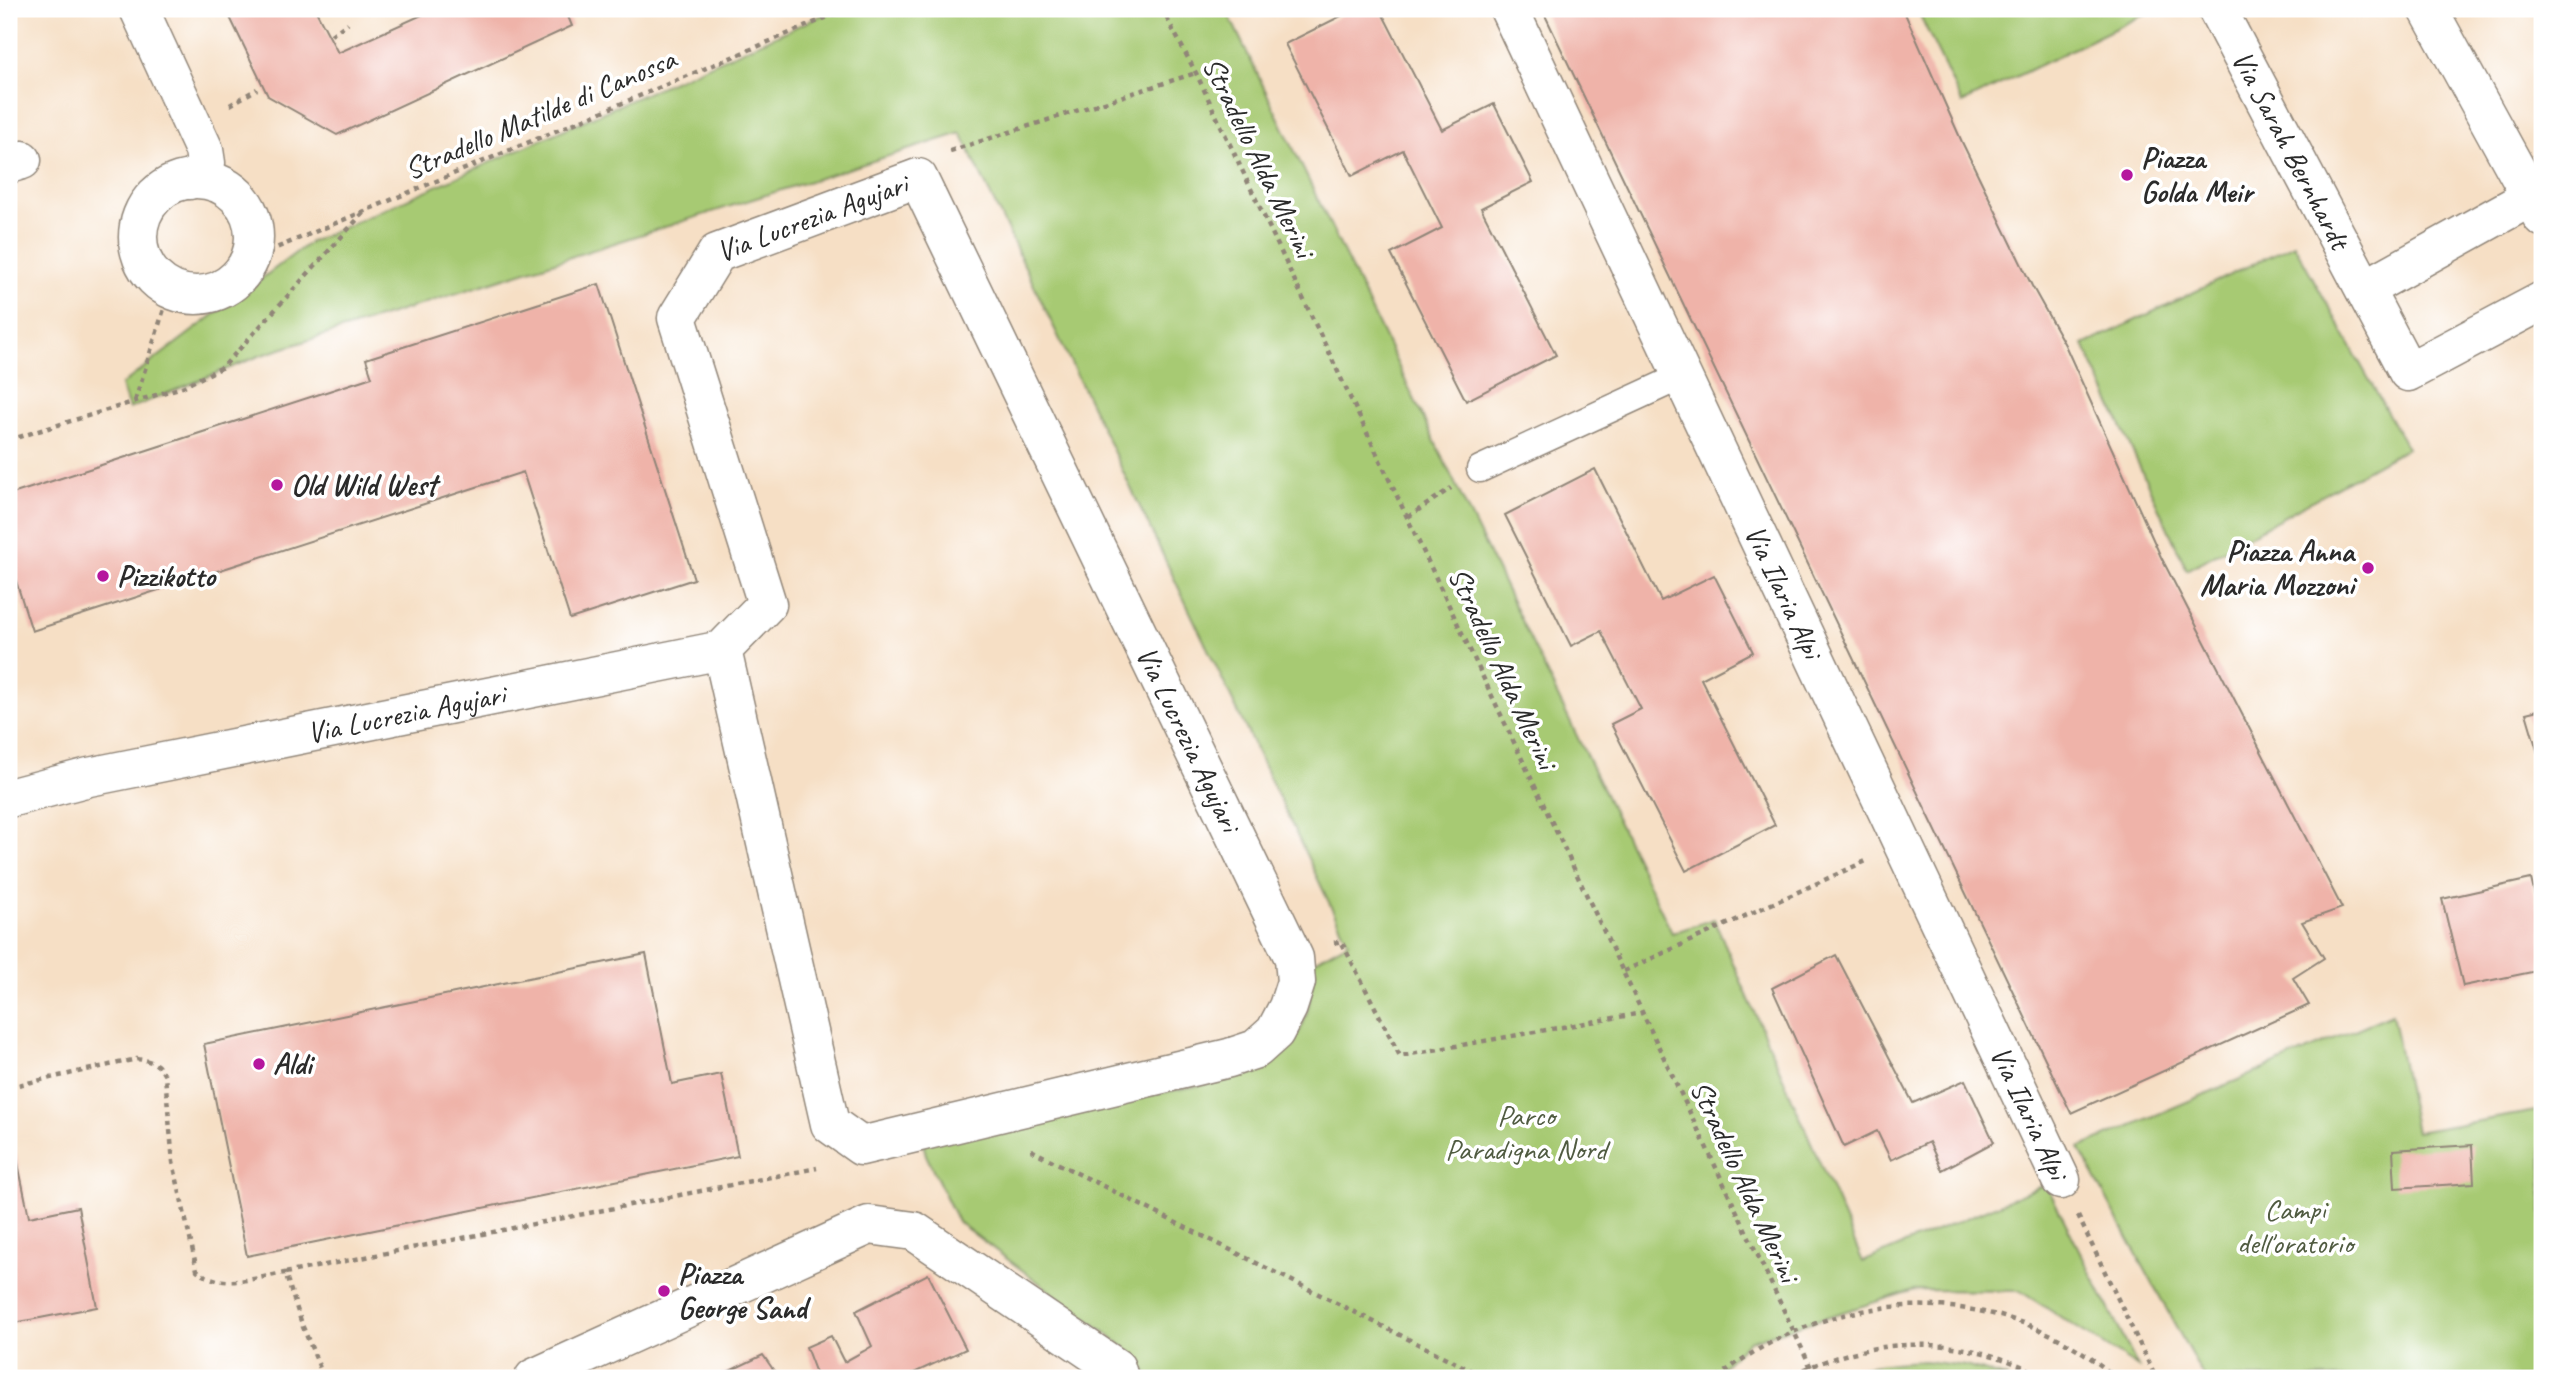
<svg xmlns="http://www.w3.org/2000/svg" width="2551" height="1387" font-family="Caveat,sans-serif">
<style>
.green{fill:#a7ca73;stroke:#697a4f;stroke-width:2}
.building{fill:#efb3a9}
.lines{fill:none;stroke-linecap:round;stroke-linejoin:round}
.service-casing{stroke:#908578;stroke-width:29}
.minor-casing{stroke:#908578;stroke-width:41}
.path{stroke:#908578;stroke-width:4.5;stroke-dasharray:5 5;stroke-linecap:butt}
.service{stroke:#fff;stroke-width:26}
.minor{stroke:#fff;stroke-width:38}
.poi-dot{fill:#b5179e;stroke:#fff;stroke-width:2.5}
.labels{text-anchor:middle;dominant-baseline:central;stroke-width:7;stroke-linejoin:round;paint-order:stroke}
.street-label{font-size:30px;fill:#2b2b2b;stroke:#fff}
.poi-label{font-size:30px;font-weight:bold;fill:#2b2b2b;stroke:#fff;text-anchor:start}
.park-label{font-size:30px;fill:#505b41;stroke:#fff}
</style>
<rect width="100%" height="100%" fill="#fff"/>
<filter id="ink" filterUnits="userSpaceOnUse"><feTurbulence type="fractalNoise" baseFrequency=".0143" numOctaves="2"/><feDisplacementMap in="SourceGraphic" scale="14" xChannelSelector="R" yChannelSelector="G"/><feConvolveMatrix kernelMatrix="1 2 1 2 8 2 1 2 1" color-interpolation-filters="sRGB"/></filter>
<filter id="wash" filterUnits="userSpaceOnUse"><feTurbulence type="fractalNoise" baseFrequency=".00686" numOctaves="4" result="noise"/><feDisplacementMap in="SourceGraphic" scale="28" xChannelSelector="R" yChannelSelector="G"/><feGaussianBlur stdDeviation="1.57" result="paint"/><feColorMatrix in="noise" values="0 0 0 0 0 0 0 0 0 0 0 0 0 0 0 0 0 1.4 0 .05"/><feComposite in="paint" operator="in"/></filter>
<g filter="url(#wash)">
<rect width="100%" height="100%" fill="#f6dfc5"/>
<g class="green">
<path d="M836,9H1226L1672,933L1714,919L1863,1262L2046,1184L2138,1367L2020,1291L1914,1290L1749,1341L1711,1378H1150L1134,1354L958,1222L926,1155L922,1139L1228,1080C1292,1066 1314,1026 1312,962L1348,942L961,133L259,356L129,409L121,385L310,242Z"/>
<path d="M1917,9H2155L1962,103Z"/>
<path d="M2294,244L2407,448L2187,570L2084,345Z"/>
<path d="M2392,1014L2416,1132L2542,1110V1378H2204L2079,1148Z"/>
<path d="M1924,1361L1965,1366L2008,1378L1829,1377C1859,1365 1892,1362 1924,1361Z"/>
</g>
<g id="blocks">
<g class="building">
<path d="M226,9H315L338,53L435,9H565L572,26L337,135L268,96Z"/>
<path d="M1355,9H1380L1442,130L1494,104L1533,182L1481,208L1556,355L1466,401L1391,254L1442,228L1403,150L1352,176L1285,44Z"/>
<path d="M1542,9H1903L1962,142L2032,286L2065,345L2161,557L2342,908L2302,922L2324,958L2293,978L2309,1005L2071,1113Z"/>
<path d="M599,284L694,579L570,619L523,472L32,631L9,559V495L372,377L366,359Z"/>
<path d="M1595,469L1661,601L1714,575L1753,652L1701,679L1775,825L1686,871L1611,724L1641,709L1601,631L1571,646L1505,515Z"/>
<path d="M2542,709V767L2526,713Z"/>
<path d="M2531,879L2542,925V970L2463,986L2442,899Z"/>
<path d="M646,954L672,1084L721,1074L738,1156L247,1256L204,1044Z"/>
<path d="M1836,955L1913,1103L1965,1080L1994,1142L1942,1170L1929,1142L1891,1160L1877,1131L1844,1147L1772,988Z"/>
<path d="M9,1119L29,1217L78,1207L97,1307L9,1324Z"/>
<path d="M2472,1145L2474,1183L2395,1188L2393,1150Z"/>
<path d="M928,1274L966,1349L903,1378H813L817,1376L806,1347L831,1336L844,1362L864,1351L872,1346L856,1311Z"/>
<path d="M763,1355L779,1378H715Z"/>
</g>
</g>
</g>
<g filter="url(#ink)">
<use href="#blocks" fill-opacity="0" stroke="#908578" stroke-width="2"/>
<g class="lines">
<g class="service-casing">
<path id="service" d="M1480,469L1682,376"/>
</g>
<g class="minor-casing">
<g id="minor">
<path d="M139,9L204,150L206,163L200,173L189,180"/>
<path id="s1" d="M1509,9L2061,1180"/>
<path id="s2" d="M2217,9L2408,372L2542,301"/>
<path d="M2428,9L2542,217"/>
<path d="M9,164L22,160"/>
<circle cx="196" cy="237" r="58"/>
<path d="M2365,289L2531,197"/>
<path id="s3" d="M9,798L89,777L722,650L767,604L677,318L717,253L918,178L1294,958L1296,982L1288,1007L1275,1032L1256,1049L1229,1058L861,1146L830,1124L722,650"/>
<path d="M534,1378L869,1225L914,1231L1116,1368L1119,1378"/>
</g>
</g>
<g class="path">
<path d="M1162,9L1196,73L1816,1378"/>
<path d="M331,35L348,23"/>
<path d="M230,105L257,89"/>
<path d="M950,151L1196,73"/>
<path d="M250,259L847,9"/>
<path d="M135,401L170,290"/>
<path d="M9,440L182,387L223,367L364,212"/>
<path d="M1408,517L1451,488"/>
<path d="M1334,943L1341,941L1400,1056L1642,1013"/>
<path d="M1624,971L1866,861"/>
<path d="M9,1087L137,1059C151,1061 158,1062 165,1076L173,1162L197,1270C221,1291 257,1277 285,1273L303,1327L324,1378"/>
<path d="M1031,1150L1486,1378"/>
<path d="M2078,1216L2156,1378"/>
<path d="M285,1273L817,1168"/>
<path d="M1717,1378C1831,1285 2003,1278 2116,1378"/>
<path d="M1786,1378C1871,1335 1961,1332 2046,1378"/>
</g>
<use href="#service" class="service"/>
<use href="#minor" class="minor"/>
</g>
</g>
<g class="poi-dot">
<circle cx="2127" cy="175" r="7"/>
<circle cx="277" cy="485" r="7"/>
<circle cx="2368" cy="568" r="7"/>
<circle cx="103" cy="576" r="7"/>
<circle cx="259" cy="1064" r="7"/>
<circle cx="664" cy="1291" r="7"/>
</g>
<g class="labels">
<g class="street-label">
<text transform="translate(540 114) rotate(-23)">Stradello Matilde di Canossa</text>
<text stroke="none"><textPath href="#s2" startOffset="159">Via Sarah Bernhardt</textPath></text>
<text transform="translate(1259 157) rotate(64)">Stradello Alda Merini</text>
<text stroke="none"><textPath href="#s3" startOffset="1270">Via Lucrezia Agujari</textPath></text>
<text stroke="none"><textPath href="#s1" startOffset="644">Via Ilaria Alpi</textPath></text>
<text transform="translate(1503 668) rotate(65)">Stradello Alda Merini</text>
<text stroke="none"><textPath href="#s3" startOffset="406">Via Lucrezia Agujari</textPath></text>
<text stroke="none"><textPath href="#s3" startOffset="2006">Via Lucrezia Agujari</textPath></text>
<text stroke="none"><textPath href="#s1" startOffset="1220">Via Ilaria Alpi</textPath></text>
<text transform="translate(1745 1181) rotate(65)">Stradello Alda Merini</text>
</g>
<g class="poi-label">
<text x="2141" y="158">Piazza<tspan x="2141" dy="34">Golda Meir</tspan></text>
<text x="291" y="485">Old Wild West</text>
<text x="2354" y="551" text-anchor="end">Piazza Anna<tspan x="2354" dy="34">Maria Mozzoni</tspan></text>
<text x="117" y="576">Pizzikotto</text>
<text x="273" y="1064">Aldi</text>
<text x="678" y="1274">Piazza<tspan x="678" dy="34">George Sand</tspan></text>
</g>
<g class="park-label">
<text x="1526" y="1115">Parco<tspan x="1526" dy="34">Paradigna Nord</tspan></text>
<text x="2295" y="1209">Campi<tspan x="2295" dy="34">dell'oratorio</tspan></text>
</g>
</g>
<rect width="2551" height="1387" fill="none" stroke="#fff" stroke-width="35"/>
</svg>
